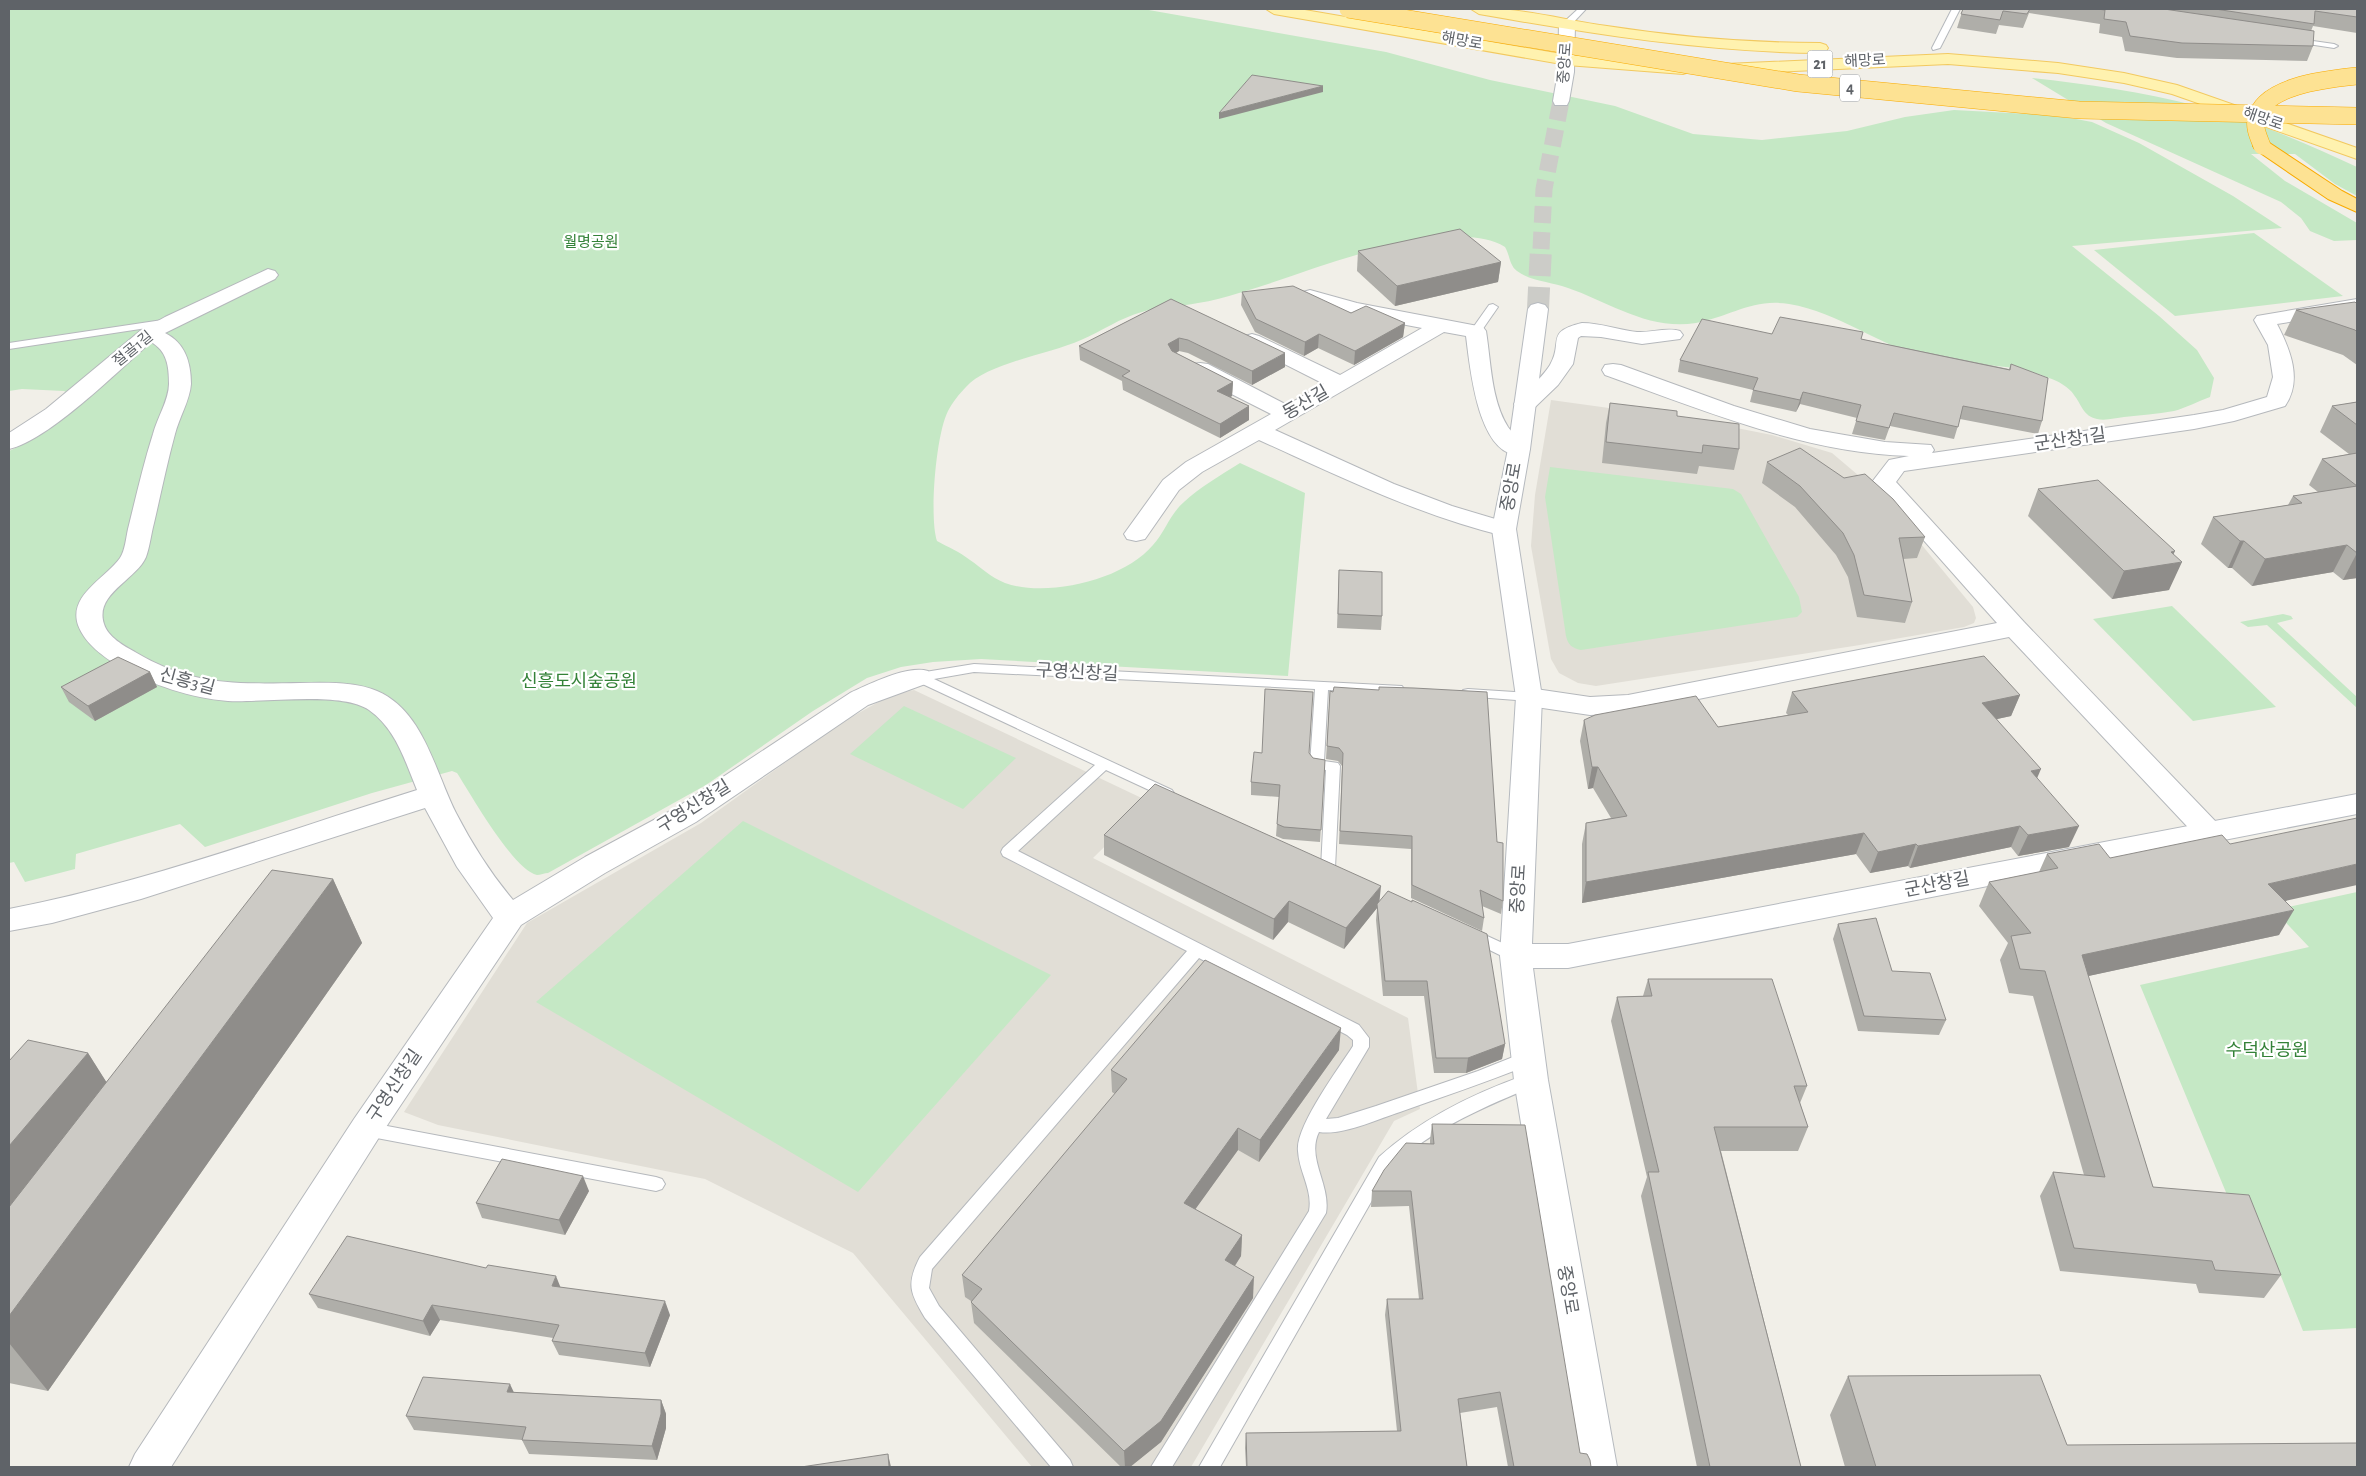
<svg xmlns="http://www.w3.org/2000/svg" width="2366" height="1476" font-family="'Alegreya Sans','Noto Sans KR',sans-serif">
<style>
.education{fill:#e1ded6}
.green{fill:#c5e8c5}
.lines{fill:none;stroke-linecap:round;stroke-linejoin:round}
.secondary-tunnel-far1{stroke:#ccccc8;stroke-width:17;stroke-dasharray:17 9;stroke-linecap:butt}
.secondary-tunnel{stroke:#ccccc8;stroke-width:22;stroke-dasharray:22 11;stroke-linecap:butt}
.lane-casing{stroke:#b5b8bc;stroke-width:2}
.street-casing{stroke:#b5b8bc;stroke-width:2}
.secondary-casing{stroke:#b6babf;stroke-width:2}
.primary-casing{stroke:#f2c960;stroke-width:2}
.highway-casing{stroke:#f9ab00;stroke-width:2}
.lane{fill:#fff;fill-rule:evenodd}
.street{fill:#fff;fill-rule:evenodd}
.secondary{fill:#fff;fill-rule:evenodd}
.primary{fill:#fff2af;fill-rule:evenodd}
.highway{fill:#fde293;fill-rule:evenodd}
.highway-bridge-casing{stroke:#f9ab00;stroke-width:18;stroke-linecap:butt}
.highway-bridge{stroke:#fde293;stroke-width:17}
.wall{fill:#afaea9}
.shaded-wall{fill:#8f8d8a}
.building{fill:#cccac5;stroke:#8f8d8a}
.labels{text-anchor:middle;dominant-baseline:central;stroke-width:4.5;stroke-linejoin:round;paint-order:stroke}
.far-street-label{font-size:15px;fill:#5f6368;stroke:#fff}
.far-park-label{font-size:15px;fill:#348238;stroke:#fff}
.shield{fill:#fff;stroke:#8f9295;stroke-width:1}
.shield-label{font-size:16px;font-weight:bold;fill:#5f6368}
.street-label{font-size:18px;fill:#5f6368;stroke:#fff}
.park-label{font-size:18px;fill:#348238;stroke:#fff}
</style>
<rect width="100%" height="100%" fill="#f1efe8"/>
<g class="education">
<path d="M1551,400L1696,420L1772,435L1832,453L1878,492L1973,607L1976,618L1974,623L1964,627L1860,645L1596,686L1578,683L1559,673L1551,659L1531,546L1535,495Z"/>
<path d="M914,690L1150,802L1093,858L1408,1018L1420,1109L1394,1121L1191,1467H1032L853,1253L705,1179L438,1125L404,1112L527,923L701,823L839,724L891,695Z"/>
</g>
<g class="green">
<path d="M9,9H1143L1386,52L1490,80L1615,106L1693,134L1762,140L1847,131L1905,117L1954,110L2048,115L2076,119L2092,122L2139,143L2233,196L2282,228L2072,246L2159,316L2197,350L2214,378L2210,397C2198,401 2186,408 2174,411C2157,414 2140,415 2124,417C2116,418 2105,421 2097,419C2083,416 2082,405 2074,395C2069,387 2058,381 2049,378C2010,361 1969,368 1928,358C1879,346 1839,312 1789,304C1752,298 1730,317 1696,323C1649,331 1609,302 1568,288C1552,282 1530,281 1517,271C1509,265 1510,255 1505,247C1477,230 1436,239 1405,244C1347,253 1295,277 1239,293C1226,297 1212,301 1198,303C1180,307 1160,306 1142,312C1120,318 1102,331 1081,340C1050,354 987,363 966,387C960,393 952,403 948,411C936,434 929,517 937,541C948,547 960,552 970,560C982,568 990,577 1005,583C1047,598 1124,580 1153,545C1165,532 1170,514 1184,502C1200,487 1221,475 1240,463L1305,493L1288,676L981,659L933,662L901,667L867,678L813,711L706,785L548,873C545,873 540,875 537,875C514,871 470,793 457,773L452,771L372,793L205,847L180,824L76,854L75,869L25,882L14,862L9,863V451C40,437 57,426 81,401L64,391L22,389L9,391Z"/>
<path d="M2032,78C2087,84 2143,92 2197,106C2252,120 2306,143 2357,167V196L2335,184L2295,154H2251L2285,181L2357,223V240L2334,241L2310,231L2301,218L2281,202L2106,123Z"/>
<path d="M2254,233L2343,296L2175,316L2094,250Z"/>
<path d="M1550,467L1733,489L1741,494L1799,597L1802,612L1797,617L1789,618L1581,650C1572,648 1568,645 1566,636L1545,497Z"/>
<path d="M2172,606L2276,707L2193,721L2093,619Z"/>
<path d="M2283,614L2291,616L2293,619L2277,623L2357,697V708L2267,625L2248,627L2240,622Z"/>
<path d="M904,706L1016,758L963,809L850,754Z"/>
<path d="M743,821L1051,975L858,1192L536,1002Z"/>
<path d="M2357,892V1328L2303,1331L2252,1204L2230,1202L2140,985L2309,947L2274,910Z"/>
</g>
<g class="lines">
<path class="secondary-tunnel-far1" d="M1541,249L1544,189L1561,101"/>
<path class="secondary-tunnel" d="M1538,309L1541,248"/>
<g class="lane-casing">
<g id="lane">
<path d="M1578,9H1586L1570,26H1564V22Z"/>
<path d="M1952,9H1960L1940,48L1933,50L1932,48Z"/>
<path d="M2292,38L2334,44L2338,46L2334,48L2295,42L2291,40Z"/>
<path d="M1493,304L1498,307L1480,333H1472V329L1489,305Z"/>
<path d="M169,319L174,322L173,324L9,349V343Z"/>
<path d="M974,664L1402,686L1404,689L1402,692L1397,693L1328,690L1324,761L1338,763L1340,766L1335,868L1333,872H1323L1321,868L1326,770L1312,768L1310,765L1315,689L974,672L934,679L1172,790L1174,793L1172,796H1162L1106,770L1018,851L1359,1025L1369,1038V1047L1326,1119L1338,1118L1376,1106L1478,1071L1528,1051L1534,1053L1536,1058L1534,1063C1490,1081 1445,1096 1400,1112C1378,1119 1342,1136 1319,1132C1306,1158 1331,1185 1326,1213L1172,1467H1151L1309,1211C1313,1190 1299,1172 1298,1151C1295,1127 1339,1068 1353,1046V1040L1347,1035L1199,958L932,1269L929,1288L939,1306L1070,1460L1073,1467H1051L925,1318C910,1293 906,1284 920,1257L1187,951L1003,856L1001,852L1003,848L1095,765L914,680L912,677L919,673Z"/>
<path d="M1468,689L1529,693L1536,697L1529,701L1463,696L1461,693L1463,690Z"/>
<path d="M1472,929L1522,952L1524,956L1522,960L1516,962L1510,960L1467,939L1464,935L1467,931Z"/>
<path d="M1531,1073L1537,1075L1539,1080L1537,1085C1484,1107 1434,1128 1391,1167L1220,1467H1199L1379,1157C1422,1118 1476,1092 1531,1073Z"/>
<path d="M366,1122L656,1177L662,1179L665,1184L662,1189L656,1191L366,1136L360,1134L358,1129L360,1124Z"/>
</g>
</g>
<g class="street-casing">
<g id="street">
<path d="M268,269L275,271L278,275L275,279L165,333C185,343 191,362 191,384C190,400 179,418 175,434C167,463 161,493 154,523C151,534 150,546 146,557C136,580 94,594 104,624C108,637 124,646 135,652C192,686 236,684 300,683C325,683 353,681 377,691C424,711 435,772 456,813C472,844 491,874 513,900L585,857L676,808L850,693C870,684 907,665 928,671L932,677L928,683L868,705L696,822L605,873L521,925L378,1139L171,1467H129L135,1454L354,1119L493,918L457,867L425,808L141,899L52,923L9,931V909C148,882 282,832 417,790C405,761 396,729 369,710C341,691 264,703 228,701C191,698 152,685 120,667C104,657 85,644 78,625C68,595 106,578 120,558C125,551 126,538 128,529C136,497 143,465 153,434C157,418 169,400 169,384C169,366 167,351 151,342C118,371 49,440 9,449V433L46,409L140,331L165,317Z"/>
<path d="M1310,290L1357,303L1483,327L1486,331C1491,362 1491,400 1508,427C1514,436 1524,440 1530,449L1527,454C1478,466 1470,366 1466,336L1444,332L1275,430L1394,484L1452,506L1512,524L1516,529L1512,534L1504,536C1418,515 1339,476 1259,440L1202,472L1179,490L1145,539L1136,541L1127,539L1124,534L1163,480L1186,462L1271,414L1192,374L1189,369L1192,364L1200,363L1208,364L1287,405L1324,384L1245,344L1242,340L1245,336L1252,334L1259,336L1340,375L1422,328L1354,315L1303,300L1300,296L1303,292Z"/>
<path d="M2357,299V311L2277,324C2290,349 2303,380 2285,406L2234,421L2194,429L1904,471L1896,482L2024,622L2219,825L2224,832L2219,839L2209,842L2199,839L2009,637L1628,713L1590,715L1529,706L1520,703L1516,697L1520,691L1529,688L1590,697L1628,695L1997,623L1872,482L1889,460L1909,456C1804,453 1703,410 1605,375L1602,370L1605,365L1613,364L1621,365L1734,406L1810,429L1885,442L1931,445L1934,450L1932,453L2194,415L2223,410L2267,397L2273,377L2268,345L2254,320L2257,316Z"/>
<path d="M1582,323C1601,323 1618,330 1637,332C1651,333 1666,327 1680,331L1683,335L1680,339L1642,344L1601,337L1581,336L1578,338L1573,364L1558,385L1533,409L1525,411L1517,409L1514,404L1517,399C1528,389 1542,378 1550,365C1564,342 1544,332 1582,323Z"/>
</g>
</g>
<g class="secondary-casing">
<g id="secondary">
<path d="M1567,19L1573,21L1575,24L1574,72L1569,101L1567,105H1555L1553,101L1558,72L1559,24L1561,21Z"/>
<path d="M1538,303L1545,305L1548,309L1530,449L1516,529L1542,697L1532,944H1568L2357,794V814L1568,968H1533L1548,1080L1617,1467H1577L1514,1080L1500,956L1516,697L1492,529L1508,449L1528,309L1531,305Z"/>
</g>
</g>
<g class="primary-casing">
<g id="primary">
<path d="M1266,9H1299L1567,55L1683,64L1689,66L1691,69L1689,72L1683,74L1567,65L1274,14Z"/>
<path d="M1471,9C1516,6 1563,20 1607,26C1678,37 1748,43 1820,43L1826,45L1828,48L1826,51L1820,53C1705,52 1592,34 1479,14Z"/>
<path d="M1948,54L2058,63L2124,73L2177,85L2357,148V159L2172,94L2124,83L2058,73L1948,64L1726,74L1720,72L1718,69L1720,66L1726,64Z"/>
</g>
</g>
<g class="highway-casing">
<path id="highway" d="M2262,141L2268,142L2342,191L2357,199V212L2328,199L2256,150L2253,146L2256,142Z"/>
</g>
<use href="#lane" class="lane"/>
<use href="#street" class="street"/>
<use href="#secondary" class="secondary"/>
<use href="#primary" class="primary"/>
<use href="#highway" class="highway"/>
<g class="highway-bridge-casing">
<g id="highway-bridge">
<path d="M1348,9L1798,83L2079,110L2357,116"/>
<path d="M2262,146C2259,138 2254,128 2256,120C2262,85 2329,79 2357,76"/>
</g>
</g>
<use href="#highway-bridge" class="highway-bridge"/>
</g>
<g class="wall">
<path d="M1963,9H2357V33L2313,26L2311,31L2313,46L2307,61L2177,58L2125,51L2122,37L2099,33L2100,24L2029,13L2023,28L1999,25L1996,34L1957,28Z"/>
<path d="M1358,251L1501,262L1498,282L1395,306L1357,271Z"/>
<path d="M1242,292L1405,323L1403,337L1354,365L1318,348L1304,356L1255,332L1241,305Z"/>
<path d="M1171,299L1285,367L1252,385L1188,353L1179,351L1176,353L1233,382L1232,396L1230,397L1249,406V420L1220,438L1123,390L1122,381L1080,360L1079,346Z"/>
<path d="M2357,304V365L2343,355L2284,335L2296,310Z"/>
<path d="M1863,332L1861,339L2009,369L2011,364L2042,421L2038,434L1960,419L1954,439L1890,426L1885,440L1852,434L1857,418L1800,404L1796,412L1750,402L1753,390L1678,372L1680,360L1772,334Z"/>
<path d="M2357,402V578L2343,580L2333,572L2252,586L2232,568H2228L2201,544L2213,517L2288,505L2293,496L2318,492L2309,485L2322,459L2349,454L2320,432L2332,406Z"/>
<path d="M1610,403L1677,416L1739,449L1734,470L1699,466L1697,474L1602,463L1606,423Z"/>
<path d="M1767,462L1925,537L1917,558L1903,559L1912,602L1905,623L1857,617L1848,577L1836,555L1795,507L1762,483Z"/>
<path d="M2038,489L2173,554L2169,590L2112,599L2028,516Z"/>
<path d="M1339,570L1382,616L1381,630L1337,628Z"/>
<path d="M150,672L157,687L95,721L69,702L61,687Z"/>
<path d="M1330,691L1497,842L1503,901L1501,914L1482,906L1484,918L1482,931L1411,898V849L1339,844L1342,766L1338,761L1326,759Z"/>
<path d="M1792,692L2020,695L2011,716L1997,719L2037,778L2069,847L2018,856L2011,847L1910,868L1908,866L1870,873L1856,854L1582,903V844L1586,823L1611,818L1593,788L1588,789L1580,741L1584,720L1718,727L1788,715L1786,713Z"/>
<path d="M1262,753H1309L1313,758L1325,760L1320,842L1283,839L1276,836L1279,797L1251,795V782Z"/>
<path d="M1104,835L1379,902L1505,1044L1502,1059L1466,1073H1434L1424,996H1383L1376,920L1377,908L1344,949L1288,922L1273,940L1104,855Z"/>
<path d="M2047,854L2110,858L2285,901L2279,935L2088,976L2153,1187L2281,1275L2264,1298L2199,1293L2196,1284L2060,1271L2040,1196L2053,1172L2084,1175L2033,996L2009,993L2000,960L2008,943L1979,906L1989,882L2039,872Z"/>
<path d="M333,879L362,943L48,1391L9,1383V1061L88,1053L106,1082Z"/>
<path d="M1838,924L1892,971L1946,1020L1939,1035L1858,1031L1833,939Z"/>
<path d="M1648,979L1807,1086L1800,1103L1808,1127L1798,1151H1721L1801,1467H1697L1641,1196L1647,1177L1611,1021L1617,997L1643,996Z"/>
<path d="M1339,1050L1259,1162L1238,1150L1195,1209L1242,1235L1241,1256L1235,1266L1253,1298L1161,1442L1130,1467H1121L974,1323L971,1302V1301L965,1297L962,1275L1115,1094L1112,1092L1111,1070Z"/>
<path d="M1432,1124L1580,1453L1591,1467H1508L1497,1407L1460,1413L1467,1467H1246L1245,1448L1246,1433L1397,1431L1385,1315L1387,1299H1419L1409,1206L1371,1207L1372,1191L1430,1144V1140Z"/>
<path d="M589,1191L565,1235L482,1218L476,1203Z"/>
<path d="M561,1287L670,1315L650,1367L559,1355L552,1341L553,1338L440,1320L430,1336L318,1308L309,1294Z"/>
<path d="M1848,1376L2067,1445L2357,1467H1845L1830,1415Z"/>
<path d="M514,1392L661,1400L666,1414V1428L657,1460L529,1454L522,1440L414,1430L406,1416Z"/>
</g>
<g class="shaded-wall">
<path d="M1323,86V92L1219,119V113Z"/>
<path d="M1501,262L1498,282L1395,306L1397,286Z"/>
<path d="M1405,323L1403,337L1354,365L1355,351Z"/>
<path d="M1319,334L1318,348L1304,356L1305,342Z"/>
<path d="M1179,338V351L1168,358V344Z"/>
<path d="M1285,353V367L1252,385V371Z"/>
<path d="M1233,382L1232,396L1217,405V391Z"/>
<path d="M1803,392L1800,404L1796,412L1800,400Z"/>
<path d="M1249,406V420L1220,438V424Z"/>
<path d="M2240,541H2244L2232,568H2228Z"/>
<path d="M2347,545L2333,572L2252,586L2265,559Z"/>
<path d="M2175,551L2169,564L2182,562L2169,590L2112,599L2124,571L2171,552Z"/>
<path d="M2357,553V578L2343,580Z"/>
<path d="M150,672L157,687L95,721L88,706Z"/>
<path d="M2020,695L2011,716L1974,724L1982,703Z"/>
<path d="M1592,767H1598L1593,788L1588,789Z"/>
<path d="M2041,769L2032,790L2031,771Z"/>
<path d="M2020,826L2011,847L1910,868L1918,846Z"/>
<path d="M2079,826L2069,847L2018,856L2028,835Z"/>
<path d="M1864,833L1856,854L1582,903L1586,882Z"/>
<path d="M1916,844L1908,866L1870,873L1878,852Z"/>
<path d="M2357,864V885L2254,908L2268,884Z"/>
<path d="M333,879L362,943L48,1391L9,1343V1316Z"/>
<path d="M1381,886L1379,906L1377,904V908L1344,949L1346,928Z"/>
<path d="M1289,901L1288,922L1273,940L1274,919Z"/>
<path d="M2294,910L2279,935L2070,980L2082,955Z"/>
<path d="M1341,1028L1339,1050L1259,1162L1260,1140Z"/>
<path d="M1505,1044L1502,1059L1466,1073L1468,1058Z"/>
<path d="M88,1053L114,1094L9,1222V1146Z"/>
<path d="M1238,1128V1150L1184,1225V1203Z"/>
<path d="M583,1176L589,1191L565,1235L559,1220Z"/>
<path d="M1242,1235L1241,1256L1224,1282L1225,1260Z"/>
<path d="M556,1276L562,1291L552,1286Z"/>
<path d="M1254,1277L1253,1298L1161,1442L1130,1467H1125L1124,1451Z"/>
<path d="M665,1301L670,1315L650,1367L645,1353Z"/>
<path d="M432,1305L440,1320L430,1336L423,1321Z"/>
<path d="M510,1384L517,1399L507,1392Z"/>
<path d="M661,1400L666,1414V1428L657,1460L652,1446Z"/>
<path d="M888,1454L891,1467H889Z"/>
</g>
<g class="building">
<path d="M1963,9H2030L2027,14L2003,11L2000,20L1961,14Z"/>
<path d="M2097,9H2164L2314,31L2313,46L2182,43L2130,36L2126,22L2104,19L2105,10Z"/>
<path d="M2215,9H2357V17L2315,11L2314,24Z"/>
<path d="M1252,75L1323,86L1219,113Z"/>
<path d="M1460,229L1501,262L1397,286L1358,251Z"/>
<path d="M1293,286L1351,313L1366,306L1405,323L1355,351L1319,334L1305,342L1256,319L1242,292Z"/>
<path d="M1171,299L1285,353L1252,371L1188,340L1179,338L1168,344L1172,351L1233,382L1217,391L1249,406L1220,424L1122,376L1130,371L1079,346Z"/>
<path d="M2355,302L2357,304V332L2355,330L2296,310Z"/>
<path d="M1780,317L1863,332L1861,339L1942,356L2010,370L2011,364L2048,378L2042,421L1963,406L1958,427L1894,413L1889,428L1856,421L1861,405L1803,392L1800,400L1753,390L1758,378L1680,360L1702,319L1772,334Z"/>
<path d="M2357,402V425L2332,406Z"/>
<path d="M1610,403L1677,411V416L1739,424V449L1703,445L1702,453L1606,442Z"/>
<path d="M1800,448L1844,478L1865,474L1893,499L1925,537L1899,538L1912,602L1864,595L1854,555L1843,533L1800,486L1767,462Z"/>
<path d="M2357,453V553L2347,545L2265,559L2244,541H2240L2213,517L2302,503L2293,496L2357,486L2322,459Z"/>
<path d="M2098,480L2175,551L2171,552L2182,562L2124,571L2038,489Z"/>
<path d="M1339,570L1382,572V616L1338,614Z"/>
<path d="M1984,656L2020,695L1982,703L2041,769L2031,771L2079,826L2028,835L2020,826L1918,846L1916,844L1878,852L1864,833L1586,882V823L1627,816L1598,767H1592L1584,720L1595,715L1696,696L1718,727L1808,712L1792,692Z"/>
<path d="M118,657L150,672L88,706L61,687Z"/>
<path d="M1334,687L1379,690V687L1414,688L1487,692L1497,842L1503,843V901L1480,890L1484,918L1412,885V836L1340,831L1343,753L1339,748L1327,746L1330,691L1333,692Z"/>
<path d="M1265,689L1313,692L1309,753L1313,758L1325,760L1321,830L1284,827L1277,824L1280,785L1251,782L1254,752L1262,753Z"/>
<path d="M1155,784L1381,886L1346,928L1289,901L1274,919L1104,835Z"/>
<path d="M2357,818V864L2268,884L2294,910L2082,955L2153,1187L2249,1195L2281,1275L2215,1270L2212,1261L2074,1248L2053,1172L2105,1177L2045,971L2020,969L2011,936L2031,933L1989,882L2058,868L2047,854L2099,844L2110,858L2222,835L2230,844Z"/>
<path d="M272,870L333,879L9,1316V1207Z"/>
<path d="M1388,891L1412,902V900L1487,934L1505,1044L1468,1058H1436L1427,981H1385L1377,904Z"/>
<path d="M1876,918L1892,971L1930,973L1946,1020L1864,1016L1838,924Z"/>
<path d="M1205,960L1341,1028L1260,1140L1238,1128L1184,1203L1242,1235L1225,1260L1254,1277L1161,1421L1124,1451L971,1302L982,1289L962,1275L1127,1079L1111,1070Z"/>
<path d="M1648,979H1772L1807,1086H1794L1808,1127H1714L1801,1467H1710L1648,1172H1659L1617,997L1652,996Z"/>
<path d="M28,1040L88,1053L9,1146V1061Z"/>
<path d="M1432,1124L1525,1125L1580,1453L1587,1454L1590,1460L1591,1467H1514L1500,1392L1458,1399L1467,1467H1247L1246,1433L1401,1431L1387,1299H1423L1411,1191H1372L1384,1170L1406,1143L1434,1144Z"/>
<path d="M502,1159L583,1176L559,1220L476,1203Z"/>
<path d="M347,1236L486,1268L488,1265L556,1276L552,1286L665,1301L645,1353L552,1341L559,1325L432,1305L423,1321L309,1294Z"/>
<path d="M2040,1375L2067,1445L2357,1443V1467H1876L1848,1376Z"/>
<path d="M423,1377L510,1384L507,1392L661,1400V1414L652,1446L522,1440L526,1427L406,1416Z"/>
<path d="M888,1454L889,1467H801Z"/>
</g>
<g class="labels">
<g class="far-street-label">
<text transform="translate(1462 41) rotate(10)">해망로</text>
<text transform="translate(1865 61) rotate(-3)">해망로</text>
<text transform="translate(1565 63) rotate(-86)">중앙로</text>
<text transform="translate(2263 119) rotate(19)">해망로</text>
<text transform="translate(133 349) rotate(-39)">절골1길</text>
</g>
<g class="far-park-label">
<text x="591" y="242">월명공원</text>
</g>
<g class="shield">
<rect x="1807.5" y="50.5" width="25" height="27" rx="4"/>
<rect x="1840" y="74.5" width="20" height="27" rx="4"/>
</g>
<g class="shield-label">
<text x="1820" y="64">21</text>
<text x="1850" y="88">4</text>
</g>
<g class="street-label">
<text transform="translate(1306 403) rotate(-30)">동산길</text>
<text transform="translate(2070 440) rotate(-8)">군산창1길</text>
<text transform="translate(1512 487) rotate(-80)">중앙로</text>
<text transform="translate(1077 673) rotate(3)">구영신창길</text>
<text transform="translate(187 682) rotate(15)">신흥3길</text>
<text transform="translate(694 807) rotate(-32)">구영신창길</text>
<text transform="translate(1937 885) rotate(-11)">군산창길</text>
<text transform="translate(1519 889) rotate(-87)">중앙로</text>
<text transform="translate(395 1086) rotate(-56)">구영신창길</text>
<text transform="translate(1567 1290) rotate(80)">중앙로</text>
</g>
<g class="park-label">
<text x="579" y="682">신흥도시숲공원</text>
<text x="2267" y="1051">수덕산공원</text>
</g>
</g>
<rect width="2366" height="1476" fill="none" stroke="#5f6368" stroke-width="20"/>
</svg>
